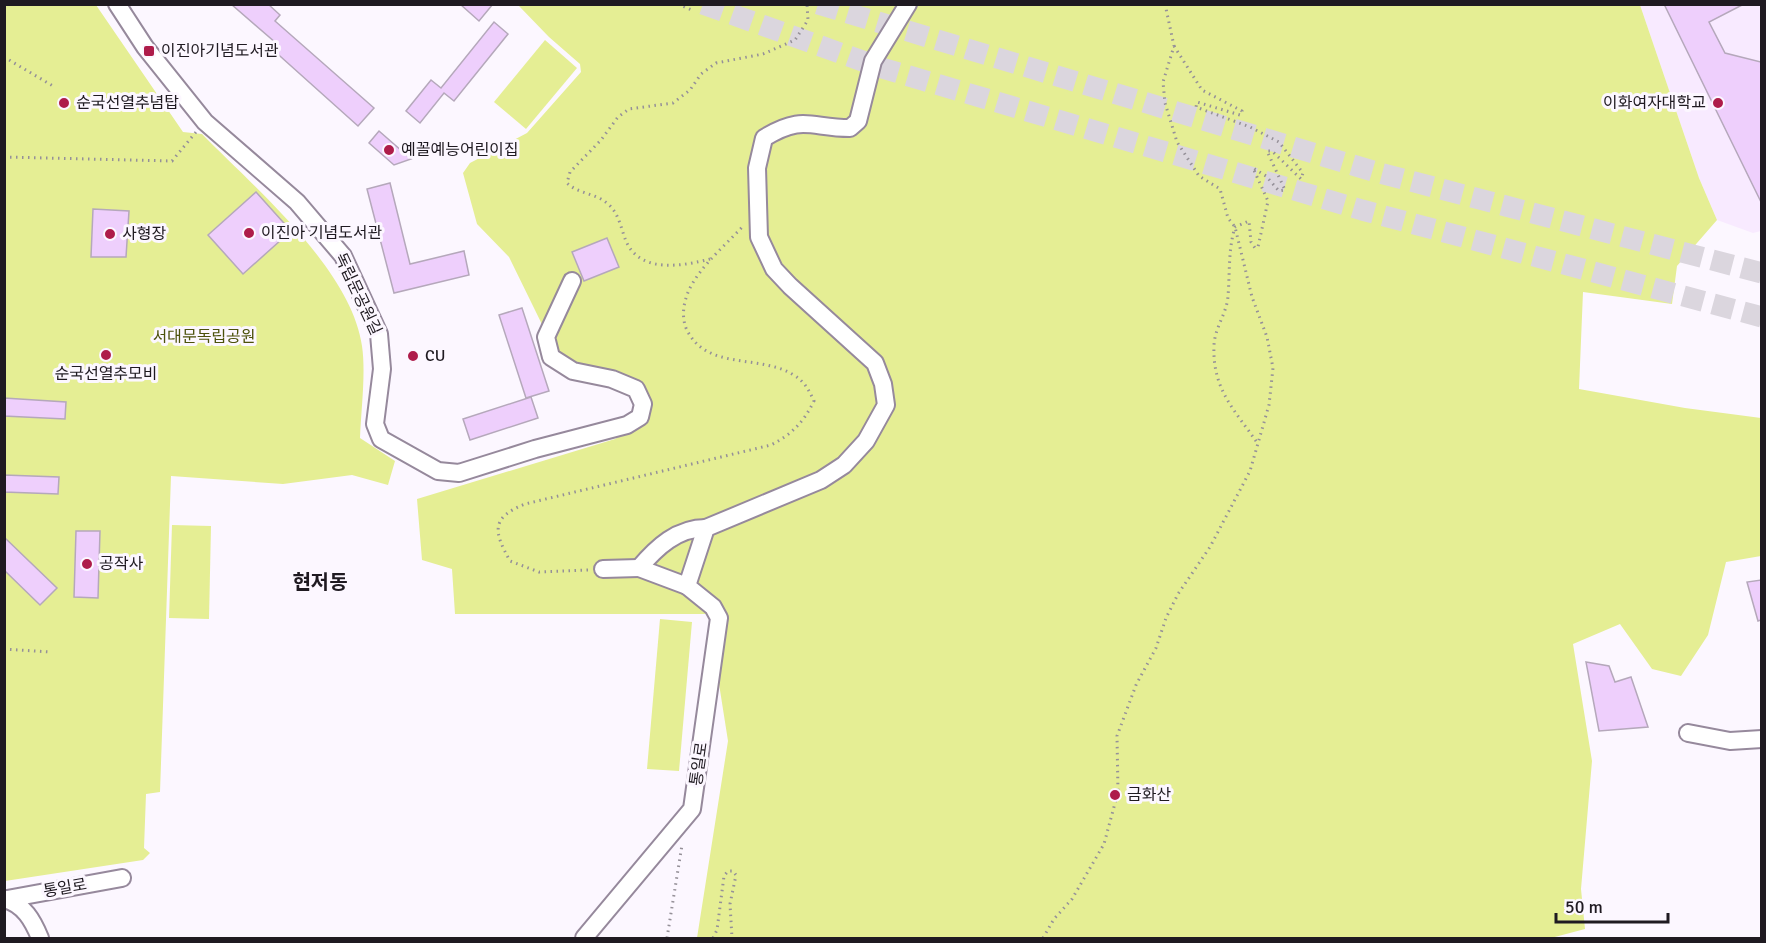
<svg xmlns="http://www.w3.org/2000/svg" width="1766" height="943" font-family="Signika,'Noto Sans KR',sans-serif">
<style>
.built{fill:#f8eaff}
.green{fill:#e5ee94}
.building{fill:#eecffc;stroke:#b5a8bb;stroke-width:1.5}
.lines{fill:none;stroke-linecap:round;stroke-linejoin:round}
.major-tunnel{stroke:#dbd6de;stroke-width:21;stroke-dasharray:21 10;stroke-linecap:butt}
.minor-casing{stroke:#96899c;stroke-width:20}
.path{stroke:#959098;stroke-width:3;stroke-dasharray:1.5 4.5;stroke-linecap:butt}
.minor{stroke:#fff;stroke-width:16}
.poi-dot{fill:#ae1c4a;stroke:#fcf7ff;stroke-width:2}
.labels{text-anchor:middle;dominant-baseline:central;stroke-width:6;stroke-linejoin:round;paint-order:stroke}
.poi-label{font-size:16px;fill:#1f1a21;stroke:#fcf7ff;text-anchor:start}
.street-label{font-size:16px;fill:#1f1a21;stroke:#fcf7ff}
.park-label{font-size:16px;fill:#4c510b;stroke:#fcf7ff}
.quarter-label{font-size:20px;font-weight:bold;fill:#1f1a21;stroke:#fcf7ff}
</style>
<rect width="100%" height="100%" fill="#fcf7ff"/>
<path class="built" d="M1640,5H1761V231L1753,233L1717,220L1699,178Z"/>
<g class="green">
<path d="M5,5H96L183,132L202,134C255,188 351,269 362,346C366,373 361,410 360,438L395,461L388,485L352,475L283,484L171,476L160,792L146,794L144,848L150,853L143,860L5,881Z"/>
<path d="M518,5H1640L1699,178L1717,220L1677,266L1672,304L1583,292L1579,389L1685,408L1761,418V556L1726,562L1708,635L1681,676L1652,669L1620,624L1573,644L1592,761L1581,889L1585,929L1551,938H697L728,741L708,614H455L452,569L422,560L417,499L615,439L646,421L651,408L639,384L575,367L557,355L509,257L477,224L463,173L470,163L527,133L581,72L580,64L549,37Z"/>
<path d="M545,40L577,68L526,129L494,102Z"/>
<path d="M172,525L211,526L209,619L169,618Z"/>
<path d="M660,619L692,622L679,771L647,769Z"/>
</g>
<g class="building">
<path d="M231,4H268L280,15L275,21L374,108L358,126L271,48L276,43Z"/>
<path d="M460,4H493L479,21Z"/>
<path d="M1664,4H1744L1709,22L1725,53L1761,62V202Z"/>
<path d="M494,22L508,34L454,101L444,93L420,123L406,111L431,80L441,88Z"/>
<path d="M379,131L411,159L394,165L369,143Z"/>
<path d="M390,183L410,264L464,251L469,275L394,293L367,189Z"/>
<path d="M256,192L291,231L243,274L208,235Z"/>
<path d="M93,209L129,211L126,257H91Z"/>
<path d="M607,238L619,267L584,281L572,252Z"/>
<path d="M522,308L549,391L526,398L499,315Z"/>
<path d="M531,397L538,418L470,440L463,419Z"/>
<path d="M4,398L66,402L65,419L4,416Z"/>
<path d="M4,475L59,477L58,494L4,492Z"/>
<path d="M76,531H100L98,598L74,597Z"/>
<path d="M4,537L57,588L40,605L4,570Z"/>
<path d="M1761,580V620L1758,621L1747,582Z"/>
<path d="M1586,662L1609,666L1615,682L1631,677L1648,727L1599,731Z"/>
</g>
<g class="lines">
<g class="major-tunnel">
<path d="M703,4L882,68L1362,210L1762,317"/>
<path d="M818,4L1376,172L1762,273"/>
</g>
<g class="minor-casing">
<g id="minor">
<path d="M117,4L145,47L205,122L297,202L343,256L379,334L382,369L375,424L381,439L438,471L459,473L535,449L627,425L640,417L643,404L636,389L612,379L573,371L551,357L546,337L572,281"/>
<path d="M603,569L639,568"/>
<path d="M687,586L639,568C657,547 677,528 706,528"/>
<path d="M1688,733L1730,741L1762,739"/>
<path d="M4,899C24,904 33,921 40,938"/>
<path d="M7,899L122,878"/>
<path d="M584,938L692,809L719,618L713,607L687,586L706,528L821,480L844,465L866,441L886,405L883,384L875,363L790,286L774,269L759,237L757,168L764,138C803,114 810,128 850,128L858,121L873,61L908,4"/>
</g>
</g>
<g class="path">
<path d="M678,4L694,11"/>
<path d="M1174,46L1202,90L1242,111L1240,115L1197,102L1196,107L1250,127L1279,142L1303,173L1301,179L1272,151H1267L1285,190L1279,191L1266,176L1253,168L1268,201L1258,247L1255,248L1251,242L1249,221L1235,227C1228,250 1230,272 1228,296C1227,313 1215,327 1214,345C1212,390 1235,410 1258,444"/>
<path d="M4,57L53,86"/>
<path d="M4,157L172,161L196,132"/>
<path d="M710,259C683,266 640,274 626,241C621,229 619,213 608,204C596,193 578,194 567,183L570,172L601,140L618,117L629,109L673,103L690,90L701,74L716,63L763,54L795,40L808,20L807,4"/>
<path d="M588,570L539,572L510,561C494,532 490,518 525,504L771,445C792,434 803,423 814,401C808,388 804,381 792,374C758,354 705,371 686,328C681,315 684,300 690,288C703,263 726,245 744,225"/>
<path d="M4,649L50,652"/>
<path d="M667,938L682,845"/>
<path d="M713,938L717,930L724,876L728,871H733L736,875L730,904L732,938"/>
<path d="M1043,938L1054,919L1072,899L1104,844L1118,792L1117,736L1136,685L1156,648L1166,618L1178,594L1210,547L1250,471L1269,405L1273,368L1267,337L1252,297L1235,227L1228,218L1220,189L1199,176L1177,142L1165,103L1163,82L1174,46L1165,4"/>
</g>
<use href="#minor" class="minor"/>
</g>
<g class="poi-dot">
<rect x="143" y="45" width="12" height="12" rx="3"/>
<circle cx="64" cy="103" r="6"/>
<circle cx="1718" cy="103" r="6"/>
<circle cx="389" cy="150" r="6"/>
<circle cx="249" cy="233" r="6"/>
<circle cx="110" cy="234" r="6"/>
<circle cx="106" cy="355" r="6"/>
<circle cx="413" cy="356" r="6"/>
<circle cx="87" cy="564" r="6"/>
<circle cx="1115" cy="795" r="6"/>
</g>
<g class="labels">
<g class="poi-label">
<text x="161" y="51">이진아기념도서관</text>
<text x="76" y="103">순국선열추념탑</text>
<text x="1706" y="103" text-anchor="end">이화여자대학교</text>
<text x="401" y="150">예꼴예능어린이집</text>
<text x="261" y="233">이진아 기념도서관</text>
<text x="122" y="234">사형장</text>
<text x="425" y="356">CU</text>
<text x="106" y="374" text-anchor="middle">순국선열추모비</text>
<text x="99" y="564">공작사</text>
<text x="1127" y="795">금화산</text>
</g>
<g class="street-label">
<text transform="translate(358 294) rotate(65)">독립문공원길</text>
<text transform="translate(699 764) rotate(-82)">통일로</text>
<text transform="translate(65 888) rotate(-10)">통일로</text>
</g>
<g class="park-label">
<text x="204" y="337">서대문독립공원</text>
</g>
<g class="quarter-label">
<text x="320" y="582">현저동</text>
</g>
</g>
<rect width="1766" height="943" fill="none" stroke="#1f1a21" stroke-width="12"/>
<path d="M1556 913v9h112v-9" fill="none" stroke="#1f1a21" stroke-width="3"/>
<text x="1565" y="913" font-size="18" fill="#1f1a21" stroke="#fcf7ff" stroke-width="4.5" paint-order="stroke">50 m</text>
</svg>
